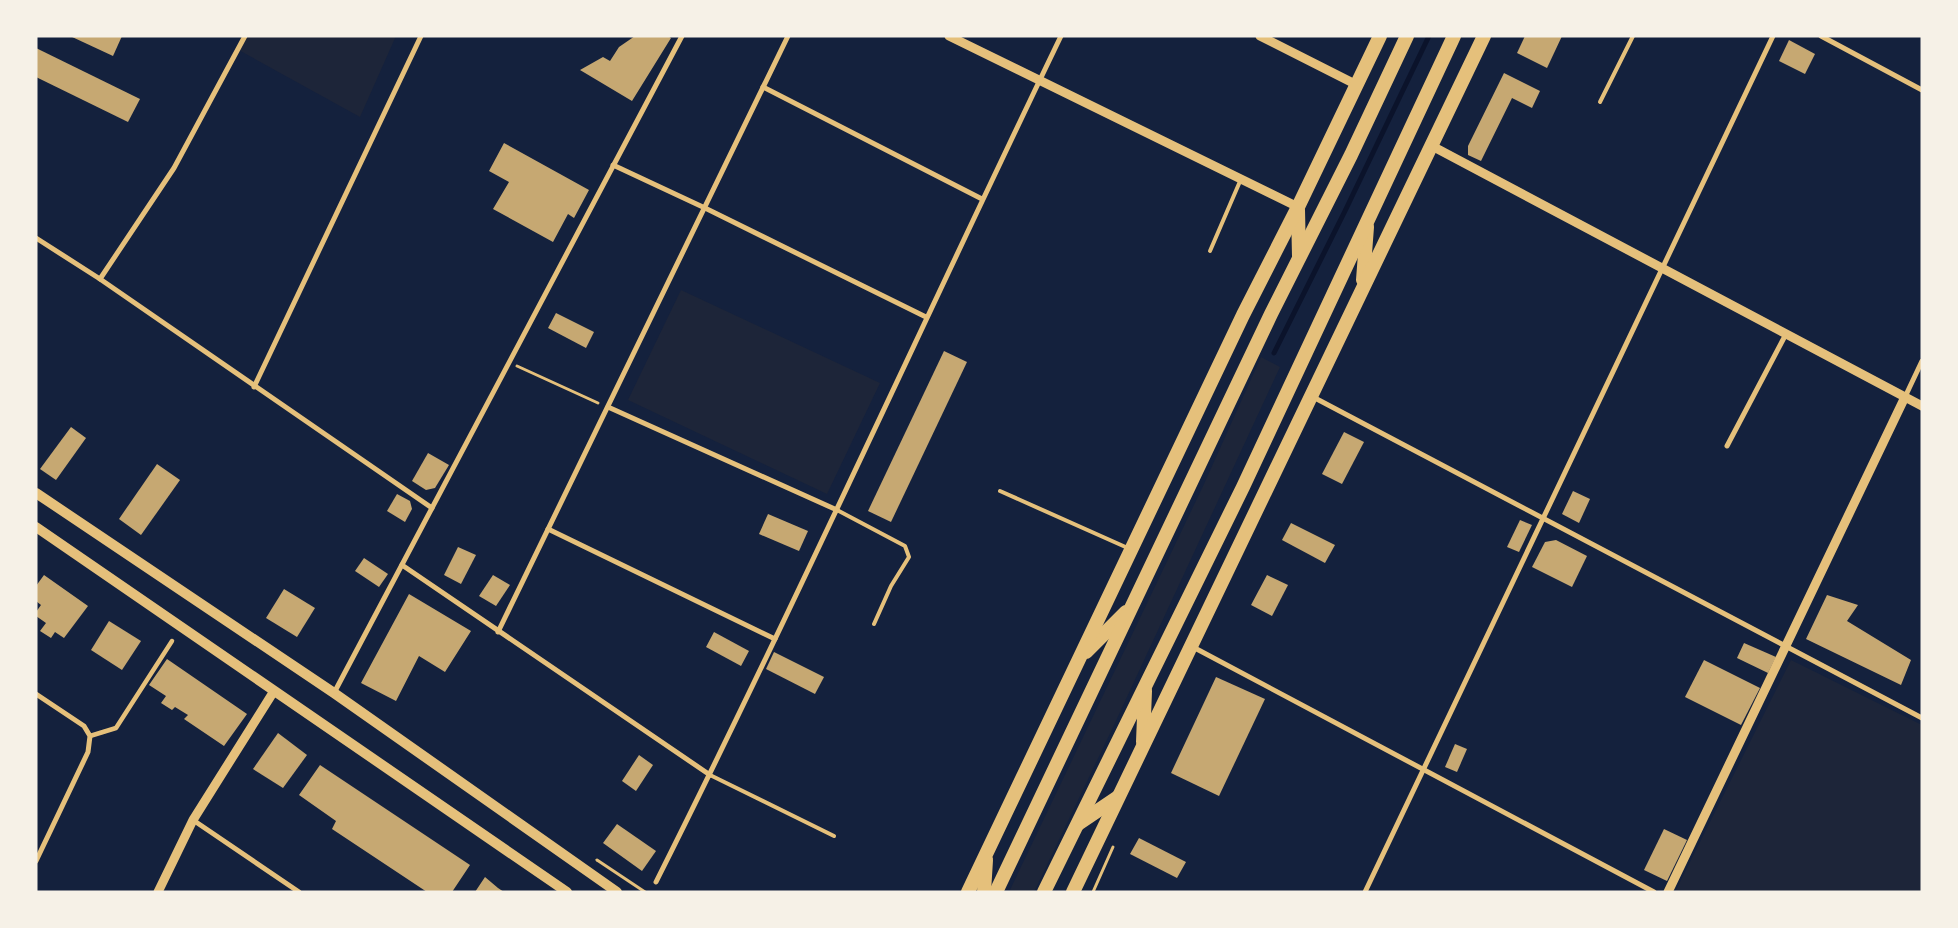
<svg xmlns="http://www.w3.org/2000/svg" width="1958" height="928" font-family="Figtree,sans-serif">
<style>
.green{fill:#1d2539}
.lines{fill:none;stroke-linecap:round;stroke-linejoin:round}
.stream{stroke:#0b132b;stroke-width:5}
.building{fill:#c6a872}
.path{stroke:#e5c07b;stroke-width:3}
.service{stroke:#e5c07b;stroke-width:4}
.pedestrian{stroke:#e5c07b;stroke-width:4.5}
.minor{stroke:#e5c07b;stroke-width:5}
.tertiary{stroke:#e5c07b;stroke-width:9}
.secondary{stroke:#e5c07b;stroke-width:10}
.trunk{stroke:#e5c07b;stroke-width:14}
</style>
<rect width="100%" height="100%" fill="#14213d"/>
<g class="green">
<path d="M244,36H396L360,117L237,49Z"/>
<path d="M681,290L880,383L827,494L628,400Z"/>
<path d="M1261,357L1280,367L1114,725L1034,892H1009L1204,484Z"/>
<path d="M1791,660L1922,725V892H1675Z"/>
</g>
<g class="lines">
<path class="stream" d="M1274,353L1345,211L1429,36"/>
</g>
<g class="building">
<path d="M70,36H122L113,56Z"/>
<path d="M635,36H668L671,38L632,101L580,70L603,57L610,61L619,47Z"/>
<path d="M1525,36H1562L1547,68L1517,53Z"/>
<path d="M1789,40L1815,54L1805,74L1779,61Z"/>
<path d="M36,48L140,99L128,122L36,77Z"/>
<path d="M1504,73L1540,91L1532,108L1512,98L1481,161L1468,155V146Z"/>
<path d="M504,143L589,190L574,218L568,214L553,242L493,209L509,182L489,171Z"/>
<path d="M556,313L594,332L586,348L548,328Z"/>
<path d="M944,351L967,362L891,522L868,511Z"/>
<path d="M71,427L86,438L56,480L40,469Z"/>
<path d="M1344,432L1364,442L1342,484L1322,474Z"/>
<path d="M428,453L449,465L435,488L426,490L412,481Z"/>
<path d="M157,464L180,480L141,535L119,519Z"/>
<path d="M1573,491L1590,499L1579,523L1562,514Z"/>
<path d="M397,494L410,501L412,509L405,522L387,511Z"/>
<path d="M768,514L808,531L799,551L759,534Z"/>
<path d="M1520,520L1532,525L1519,552L1507,547Z"/>
<path d="M1291,523L1335,545L1325,563L1282,540Z"/>
<path d="M1556,540L1587,556L1572,587L1532,567L1545,542Z"/>
<path d="M458,547L476,555L461,584L444,575Z"/>
<path d="M364,558L388,574L379,587L355,571Z"/>
<path d="M44,575L88,606L64,638L55,632L51,638L40,631L46,623L36,616V612L41,605L36,601V586Z"/>
<path d="M493,575L510,585L496,606L479,596Z"/>
<path d="M1267,575L1288,585L1272,616L1251,605Z"/>
<path d="M284,589L315,608L297,637L266,618Z"/>
<path d="M409,594L471,631L445,672L419,656L396,701L361,683Z"/>
<path d="M1827,595L1858,605L1847,621L1911,660L1901,685L1806,639Z"/>
<path d="M109,621L141,641L122,670L91,650Z"/>
<path d="M714,632L749,651L741,666L706,647Z"/>
<path d="M1744,643L1776,657L1768,673L1737,658Z"/>
<path d="M774,652L824,677L815,694L766,669Z"/>
<path d="M167,659L247,714L224,746L184,719L188,715L175,707L172,710L161,703L166,696L149,685Z"/>
<path d="M1704,660L1760,688L1741,725L1685,697Z"/>
<path d="M1216,677L1265,699L1219,796L1171,773Z"/>
<path d="M278,733L307,755L283,788L253,769Z"/>
<path d="M1455,744L1467,749L1457,772L1445,767Z"/>
<path d="M639,755L653,765L636,791L622,781Z"/>
<path d="M320,765L470,865L452,892H427L332,829L336,821L299,795Z"/>
<path d="M617,824L656,851L642,871L603,843Z"/>
<path d="M1664,829L1687,840L1667,881L1644,870Z"/>
<path d="M1139,838L1186,862L1177,878L1130,854Z"/>
<path d="M485,877L498,888L504,892H475Z"/>
</g>
<g class="lines">
<g class="path">
<path d="M517,366L598,403"/>
<path d="M597,860L645,892"/>
<path d="M1093,892L1113,847"/>
</g>
<g class="service">
<path d="M1600,102L1633,36"/>
<path d="M1210,251L1241,179"/>
<path d="M1000,491L1130,549"/>
<path d="M837,510L905,546L909,557L891,586L874,624"/>
<path d="M710,775L834,836"/>
</g>
<path class="pedestrian" d="M90,736L116,728L172,641"/>
<g class="minor">
<path d="M1821,36L1922,90"/>
<path d="M763,87L982,199"/>
<path d="M613,165L705,208L926,317"/>
<path d="M36,238L100,279L432,508"/>
<path d="M100,279L174,168L245,36"/>
<path d="M254,387L421,36"/>
<path d="M1313,397L1922,718"/>
<path d="M1905,397L1922,361"/>
<path d="M608,407L837,510"/>
<path d="M1727,446L1786,334"/>
<path d="M548,529L775,639"/>
<path d="M402,565L710,775"/>
<path d="M498,632L788,36"/>
<path d="M1191,646L1654,892"/>
<path d="M334,693L682,36"/>
<path d="M36,694L84,726L90,736L88,752L36,861"/>
<path d="M193,820L299,892"/>
<path d="M656,882C796,603 925,318 1061,36"/>
<path d="M1365,892L1773,36"/>
</g>
<g class="tertiary">
<path d="M949,36L1298,207"/>
<path d="M1260,36L1357,85"/>
<path d="M1432,146L1922,406"/>
<path d="M158,892L193,820L274,691"/>
<path d="M1668,892L1905,397"/>
</g>
<g class="secondary">
<path d="M36,493L334,693L617,892"/>
<path d="M36,527L567,892"/>
</g>
<g class="trunk">
<path d="M1298,210L1299,256"/>
<path d="M1363,280L1367,227"/>
<path d="M1086,652L1126,612"/>
<path d="M1143,742L1145,691"/>
<path d="M1078,824L1118,797"/>
<path d="M968,892L1243,315L1298,207L1380,36"/>
<path d="M984,892L986,860"/>
<path d="M996,892L1271,314L1351,155L1407,36"/>
<path d="M1044,892L1243,487L1454,36"/>
<path d="M1073,892L1484,36"/>
</g>
</g>
<rect width="1958" height="928" fill="none" stroke="#f6f1e7" stroke-width="75"/>
</svg>
